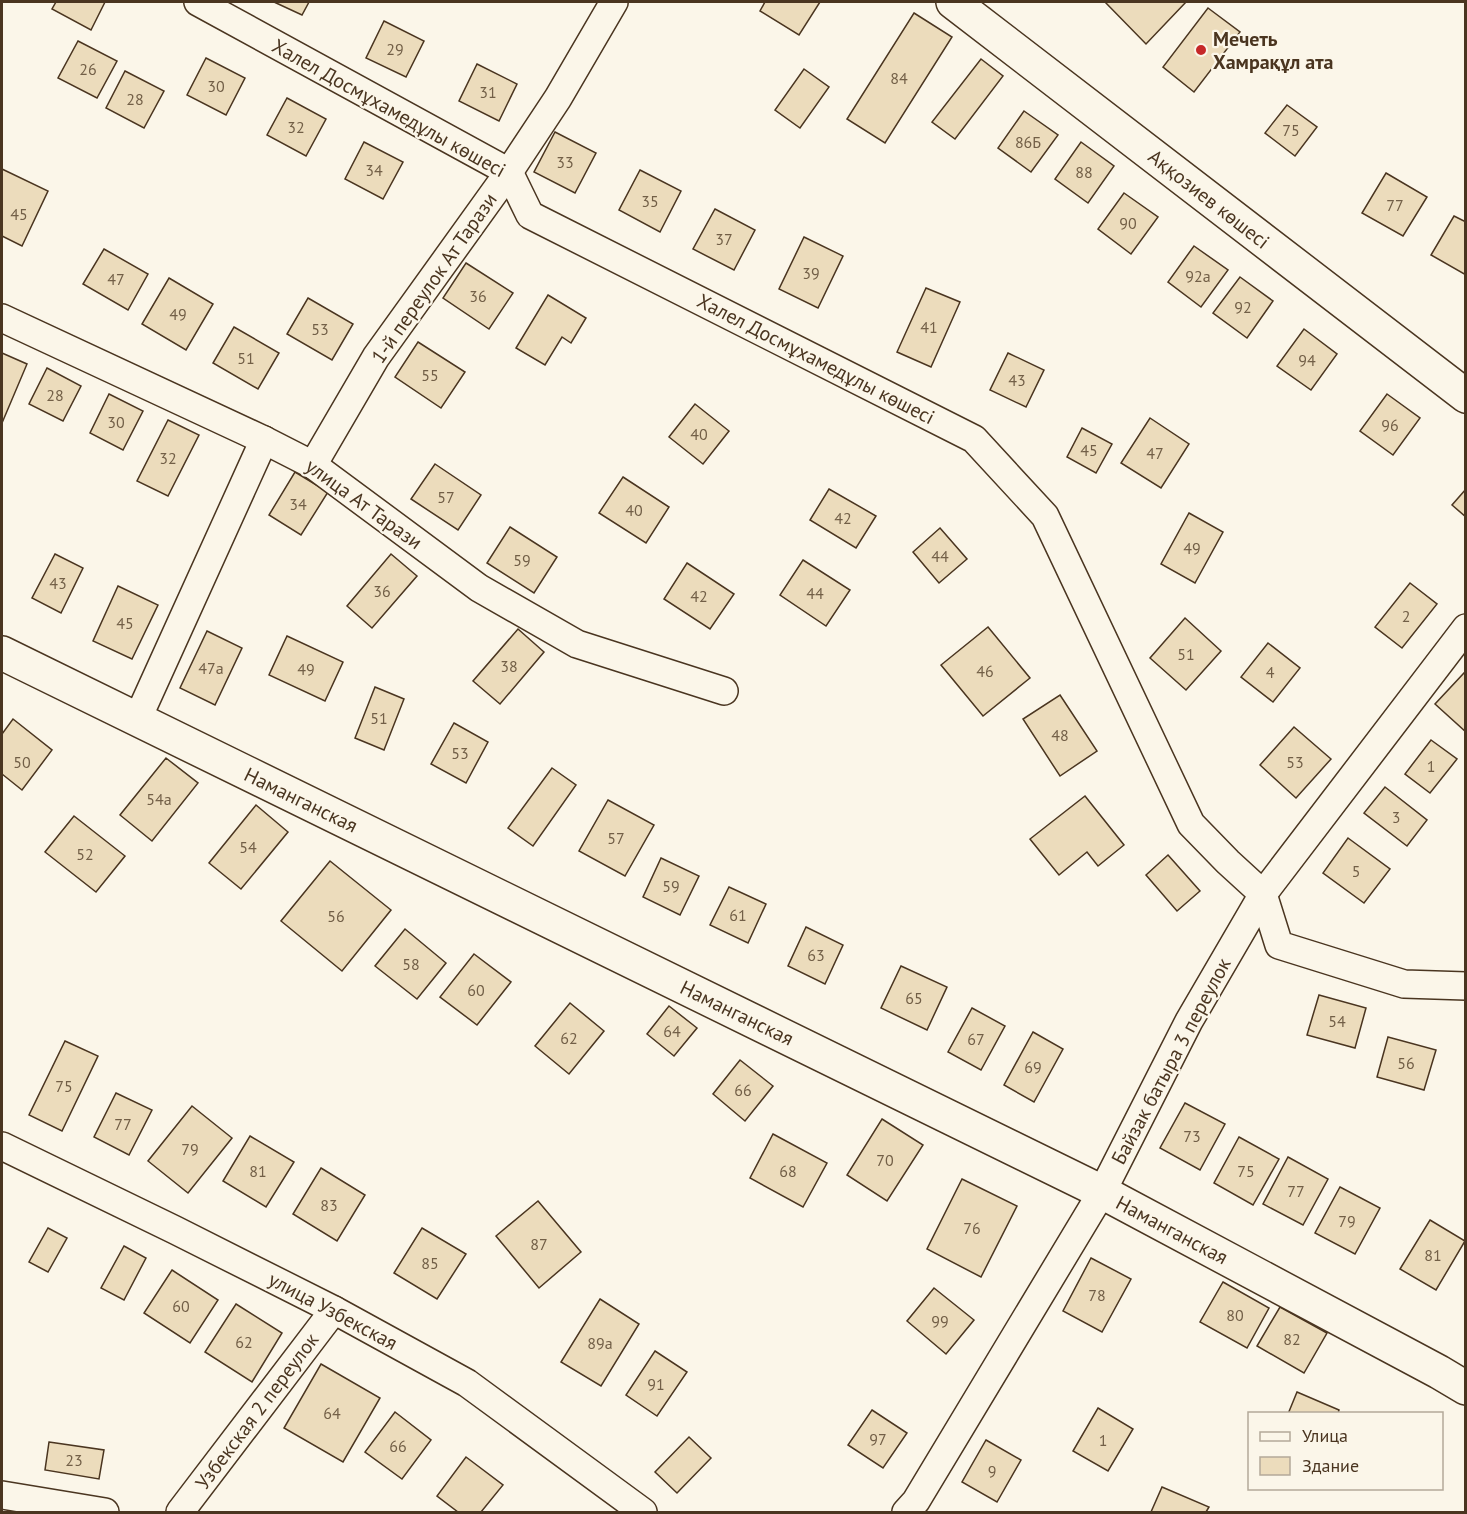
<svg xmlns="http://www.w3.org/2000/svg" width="1467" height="1514" font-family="'PT Sans',sans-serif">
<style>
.building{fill:#ecdcbc;stroke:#4a3520;stroke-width:1.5}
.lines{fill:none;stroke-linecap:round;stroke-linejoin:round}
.minor-casing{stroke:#4a3520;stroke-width:30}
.tertiary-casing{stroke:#4a3520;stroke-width:36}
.secondary-casing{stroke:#4a3520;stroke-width:36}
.minor{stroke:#fbf6e9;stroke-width:27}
.tertiary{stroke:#fbf6e9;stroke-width:33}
.secondary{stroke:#fbf6e9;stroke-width:33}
.poi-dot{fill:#c62828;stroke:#fbf6e9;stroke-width:2}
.labels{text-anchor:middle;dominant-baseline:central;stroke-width:4.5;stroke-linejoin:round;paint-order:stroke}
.number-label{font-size:16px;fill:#725f47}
.poi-label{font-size:20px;font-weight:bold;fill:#4a3520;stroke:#fbf6e9;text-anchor:start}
.street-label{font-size:20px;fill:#4a3520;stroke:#fbf6e9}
</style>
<rect width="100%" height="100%" fill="#fbf6e9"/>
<g class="building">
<path d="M56,2H105L91,30L52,9Z"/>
<path d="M274,2H309L302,15Z"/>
<path d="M765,2H820L799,35L760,11Z"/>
<path d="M1105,2H1186L1146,44Z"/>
<path d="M1208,8L1240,32L1194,92L1163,67Z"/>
<path d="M914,13L952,37L885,143L847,119Z"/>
<path d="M384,21L424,41L406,77L366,58Z"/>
<path d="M78,41L117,61L97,98L58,78Z"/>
<path d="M206,58L245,78L226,115L187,95Z"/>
<path d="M981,59L1003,76L955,139L932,122Z"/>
<path d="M477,64L517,84L499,121L459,101Z"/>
<path d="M804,69L829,87L800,128L775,110Z"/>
<path d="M125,71L164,91L144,128L106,108Z"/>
<path d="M287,98L326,119L306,156L267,135Z"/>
<path d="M1287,105L1317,127L1295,156L1265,133Z"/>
<path d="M1024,111L1058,135L1031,172L998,148Z"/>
<path d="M555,132L596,153L575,193L534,172Z"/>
<path d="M364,142L403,162L383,199L345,179Z"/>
<path d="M1081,142L1114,166L1088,203L1055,179Z"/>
<path d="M2,169L48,191L22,246L2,236Z"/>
<path d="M640,170L681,191L660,232L619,210Z"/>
<path d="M1386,173L1427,197L1403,236L1362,213Z"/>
<path d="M1124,193L1158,217L1131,254L1098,229Z"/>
<path d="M715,209L755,230L734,270L693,249Z"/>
<path d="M1454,216L1466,222V275L1431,255Z"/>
<path d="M804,237L843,256L818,308L779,289Z"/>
<path d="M1194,246L1228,270L1201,307L1168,282Z"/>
<path d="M104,249L148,274L128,310L83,284Z"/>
<path d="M466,263L513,293L489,329L443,298Z"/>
<path d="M1240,277L1273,301L1247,338L1213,313Z"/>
<path d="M169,278L213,304L186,350L142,324Z"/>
<path d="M926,288L960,302L931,367L897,352Z"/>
<path d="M548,295L586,318L571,343L562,337L545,365L516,348Z"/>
<path d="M308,298L353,324L332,360L287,334Z"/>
<path d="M234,327L279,353L258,389L213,363Z"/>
<path d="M1304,329L1337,354L1311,390L1277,366Z"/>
<path d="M418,342L465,372L441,408L395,377Z"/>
<path d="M2,353L27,364L2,423Z"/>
<path d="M1008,353L1044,370L1026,407L990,390Z"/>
<path d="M47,368L81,386L63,421L29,404Z"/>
<path d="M109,394L143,411L123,450L90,433Z"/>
<path d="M1387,394L1420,418L1393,455L1360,431Z"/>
<path d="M695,404L729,431L703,464L669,437Z"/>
<path d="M1150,418L1189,444L1161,488L1121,463Z"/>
<path d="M168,420L199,435L168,496L137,481Z"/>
<path d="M1082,428L1112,444L1096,473L1067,457Z"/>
<path d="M435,464L481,495L458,530L411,499Z"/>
<path d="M295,472L328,492L301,535L269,515Z"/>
<path d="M623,477L669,507L646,543L599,513Z"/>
<path d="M829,489L876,516L856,548L810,520Z"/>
<path d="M1466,489V517L1452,505Z"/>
<path d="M1189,513L1223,532L1195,583L1161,564Z"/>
<path d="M510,527L557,557L534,593L487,563Z"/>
<path d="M940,528L967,559L939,583L913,552Z"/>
<path d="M55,554L83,568L61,613L32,598Z"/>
<path d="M391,554L417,576L372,628L347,606Z"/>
<path d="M803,560L850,590L826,626L780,595Z"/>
<path d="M687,563L734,594L710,629L664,599Z"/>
<path d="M1410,583L1437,604L1402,648L1375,627Z"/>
<path d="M118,586L158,605L132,659L93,641Z"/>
<path d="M1185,618L1221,651L1186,690L1150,658Z"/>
<path d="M988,627L1030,678L983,716L941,665Z"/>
<path d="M518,629L544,652L500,704L473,681Z"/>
<path d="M207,631L242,648L215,705L180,688Z"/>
<path d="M287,636L343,662L325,701L269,675Z"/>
<path d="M1268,643L1300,668L1273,702L1241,677Z"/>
<path d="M1464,673L1466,674V732L1435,704Z"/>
<path d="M375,687L404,699L384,750L355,738Z"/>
<path d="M1060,695L1097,751L1060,776L1023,719Z"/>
<path d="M13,719L52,750L22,790L2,774V734Z"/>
<path d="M454,723L488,742L466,783L431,764Z"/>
<path d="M1294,727L1331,759L1296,798L1260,765Z"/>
<path d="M1431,740L1457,759L1430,793L1405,774Z"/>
<path d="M166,758L198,783L152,841L120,815Z"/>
<path d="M552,768L576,785L533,846L508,828Z"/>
<path d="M1385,787L1427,820L1407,846L1364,813Z"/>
<path d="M1085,796L1124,845L1098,866L1087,852L1059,875L1030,839Z"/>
<path d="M608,800L654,825L625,876L579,851Z"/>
<path d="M256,805L288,832L241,889L209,863Z"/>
<path d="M74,816L125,856L96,892L45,852Z"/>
<path d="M1348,838L1390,869L1364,903L1323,873Z"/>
<path d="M1168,855L1200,891L1177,911L1146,875Z"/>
<path d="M661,858L699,876L680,915L643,897Z"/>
<path d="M330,861L391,910L342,971L281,921Z"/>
<path d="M729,887L766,904L748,943L710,925Z"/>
<path d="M806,927L843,945L825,984L788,966Z"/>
<path d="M405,929L446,963L417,999L375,966Z"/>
<path d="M474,954L511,982L477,1025L440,997Z"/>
<path d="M901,966L947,987L927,1030L881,1008Z"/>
<path d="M1319,995L1366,1008L1355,1048L1307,1035Z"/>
<path d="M570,1003L604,1031L569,1074L535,1046Z"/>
<path d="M669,1006L697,1028L674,1056L647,1034Z"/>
<path d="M972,1008L1005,1026L981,1070L948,1052Z"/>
<path d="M1033,1032L1063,1049L1034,1102L1004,1085Z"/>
<path d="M1388,1037L1436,1050L1424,1090L1377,1077Z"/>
<path d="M65,1041L98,1056L62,1131L29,1115Z"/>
<path d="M740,1060L773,1086L745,1121L713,1094Z"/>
<path d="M116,1093L152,1110L129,1155L94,1137Z"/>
<path d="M1185,1103L1225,1124L1200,1170L1160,1148Z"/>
<path d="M192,1106L232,1138L188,1193L148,1161Z"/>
<path d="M882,1119L923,1145L887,1201L847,1175Z"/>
<path d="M773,1134L827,1163L803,1207L750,1178Z"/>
<path d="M250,1136L294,1162L266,1207L223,1181Z"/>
<path d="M1239,1137L1279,1159L1253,1205L1214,1183Z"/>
<path d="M1288,1157L1328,1179L1303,1225L1263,1204Z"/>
<path d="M321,1168L365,1195L337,1241L293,1214Z"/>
<path d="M962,1179L1017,1206L981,1277L927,1249Z"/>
<path d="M1340,1187L1380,1208L1355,1254L1315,1233Z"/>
<path d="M538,1201L581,1252L539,1288L496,1236Z"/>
<path d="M1430,1220L1465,1241L1436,1290L1400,1269Z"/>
<path d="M48,1228L67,1238L48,1272L29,1262Z"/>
<path d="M422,1228L466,1254L437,1299L394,1273Z"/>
<path d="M124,1246L146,1258L124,1300L101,1288Z"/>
<path d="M1091,1258L1131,1279L1102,1332L1063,1311Z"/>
<path d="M172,1270L218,1300L190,1343L144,1313Z"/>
<path d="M1223,1282L1269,1308L1247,1348L1200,1322Z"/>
<path d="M934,1288L974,1320L946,1354L907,1321Z"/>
<path d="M600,1299L639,1324L601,1386L561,1362Z"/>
<path d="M236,1304L282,1333L252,1382L205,1352Z"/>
<path d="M1280,1307L1327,1333L1304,1373L1257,1346Z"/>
<path d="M655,1351L687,1372L657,1416L626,1395Z"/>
<path d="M321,1364L380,1398L343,1462L284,1428Z"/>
<path d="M1297,1392L1339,1410L1338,1414H1288Z"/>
<path d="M1098,1408L1133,1429L1108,1471L1073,1451Z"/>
<path d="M872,1410L907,1433L883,1468L848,1445Z"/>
<path d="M395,1412L431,1440L402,1479L365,1452Z"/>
<path d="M689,1437L711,1458L677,1493L655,1472Z"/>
<path d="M986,1440L1021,1460L997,1502L962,1482Z"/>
<path d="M49,1442L104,1450L99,1479L45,1470Z"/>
<path d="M466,1457L503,1485L481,1512H458L437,1496Z"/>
<path d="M1162,1487L1209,1507L1206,1512H1151Z"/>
</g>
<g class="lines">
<g class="minor-casing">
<g id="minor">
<path d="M198,2L509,172L530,215L974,439L1045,516L1191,824L1228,862L1263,894L1279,945L1404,984L1466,986"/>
<path d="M2,318L264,440L313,465L479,588L577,644L724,691"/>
<path d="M313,465L376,357L509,172L558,98L614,2"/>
<path d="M137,720L264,440"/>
<path d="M2,1146L175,1230L334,1310L467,1383L643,1512"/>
<path d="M2,1495L105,1512"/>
<path d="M180,1512L334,1310"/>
<path d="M906,1512L916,1501L1102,1192L1189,1021L1263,894L1466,628"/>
</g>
</g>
<g class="tertiary-casing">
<path id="tertiary" d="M2,653L1102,1192L1439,1372L1466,1388"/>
</g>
<g class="secondary-casing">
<path id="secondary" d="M953,2L1466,396"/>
</g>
<use href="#minor" class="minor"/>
<use href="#tertiary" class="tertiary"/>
<use href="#secondary" class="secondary"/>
</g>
<circle class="poi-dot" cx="1201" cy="50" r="6"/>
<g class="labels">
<g class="number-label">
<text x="395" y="49">29</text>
<text x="88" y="69">26</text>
<text x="899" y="78">84</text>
<text x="216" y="86">30</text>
<text x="488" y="92">31</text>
<text x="135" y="99">28</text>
<text x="296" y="127">32</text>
<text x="1291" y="130">75</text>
<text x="1028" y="142">86Б</text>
<text x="565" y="162">33</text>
<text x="374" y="170">34</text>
<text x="1084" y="172">88</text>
<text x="650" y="201">35</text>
<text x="1395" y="205">77</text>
<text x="19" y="214">45</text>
<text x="1128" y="223">90</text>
<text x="724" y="239">37</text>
<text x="811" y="273">39</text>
<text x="1198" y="276">92а</text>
<text x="116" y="279">47</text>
<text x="478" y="296">36</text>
<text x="1243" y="307">92</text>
<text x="178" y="314">49</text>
<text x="929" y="327">41</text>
<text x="320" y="329">53</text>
<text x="246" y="358">51</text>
<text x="1307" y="360">94</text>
<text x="430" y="375">55</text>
<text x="1017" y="380">43</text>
<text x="55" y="395">28</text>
<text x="116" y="422">30</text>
<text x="1390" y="425">96</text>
<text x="699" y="434">40</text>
<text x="1089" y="450">45</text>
<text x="1155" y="453">47</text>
<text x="168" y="458">32</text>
<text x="446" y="497">57</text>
<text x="298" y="504">34</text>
<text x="634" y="510">40</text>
<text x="843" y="518">42</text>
<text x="1192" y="548">49</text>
<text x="940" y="556">44</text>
<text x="522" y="560">59</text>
<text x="58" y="583">43</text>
<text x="382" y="591">36</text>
<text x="815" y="593">44</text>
<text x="699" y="596">42</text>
<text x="1406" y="616">2</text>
<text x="125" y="623">45</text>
<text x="1186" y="654">51</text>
<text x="509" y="666">38</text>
<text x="211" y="668">47а</text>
<text x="306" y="669">49</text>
<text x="985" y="671">46</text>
<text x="1270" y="672">4</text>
<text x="379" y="718">51</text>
<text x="1060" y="735">48</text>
<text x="460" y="753">53</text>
<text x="22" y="762">50</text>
<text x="1295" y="762">53</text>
<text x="1431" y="766">1</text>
<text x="159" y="799">54а</text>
<text x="1396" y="817">3</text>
<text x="616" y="838">57</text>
<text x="248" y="847">54</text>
<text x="85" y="854">52</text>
<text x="1356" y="871">5</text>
<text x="671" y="886">59</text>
<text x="738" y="915">61</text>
<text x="336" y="916">56</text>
<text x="816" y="955">63</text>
<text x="411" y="964">58</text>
<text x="476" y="990">60</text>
<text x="914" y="998">65</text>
<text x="1337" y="1021">54</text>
<text x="672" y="1031">64</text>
<text x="569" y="1038">62</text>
<text x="976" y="1039">67</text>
<text x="1406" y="1063">56</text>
<text x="1033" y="1067">69</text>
<text x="64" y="1086">75</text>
<text x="743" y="1090">66</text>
<text x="123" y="1124">77</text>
<text x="1192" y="1136">73</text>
<text x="190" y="1149">79</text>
<text x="885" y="1160">70</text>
<text x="258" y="1171">81</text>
<text x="788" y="1171">68</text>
<text x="1246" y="1171">75</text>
<text x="1296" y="1191">77</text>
<text x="329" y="1205">83</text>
<text x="1347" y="1221">79</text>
<text x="972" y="1228">76</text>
<text x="539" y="1244">87</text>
<text x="1433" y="1255">81</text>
<text x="430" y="1263">85</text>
<text x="1097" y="1295">78</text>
<text x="181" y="1306">60</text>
<text x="1235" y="1315">80</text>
<text x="940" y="1321">99</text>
<text x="1292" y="1339">82</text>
<text x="244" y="1342">62</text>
<text x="600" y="1343">89а</text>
<text x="656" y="1384">91</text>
<text x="332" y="1413">64</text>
<text x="878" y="1439">97</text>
<text x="1103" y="1440">1</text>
<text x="398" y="1446">66</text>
<text x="74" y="1460">23</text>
<text x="992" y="1471">9</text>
</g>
<g class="poi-label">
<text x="1213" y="39">Мечеть<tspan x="1213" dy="23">Хамрақұл ата</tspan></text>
</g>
<g class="street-label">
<text transform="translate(389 108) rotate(29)">Халел Досмұхамедұлы көшесі</text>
<text transform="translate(1209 199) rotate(38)">Аққозиев көшесі</text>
<text transform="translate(434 278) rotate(-55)">1-й переулок Ат Тарази</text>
<text transform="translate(816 359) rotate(27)">Халел Досмұхамедұлы көшесі</text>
<text transform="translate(364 504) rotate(36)">улица Ат Тарази</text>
<text transform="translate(301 800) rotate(26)">Наманганская</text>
<text transform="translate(737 1013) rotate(26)">Наманганская</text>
<text transform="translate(1171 1061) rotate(-62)">Байзак батыра 3 переулок</text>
<text transform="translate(1172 1230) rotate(28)">Наманганская</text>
<text transform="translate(333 1311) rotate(28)">улица Узбекская</text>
<text transform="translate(257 1411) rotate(-53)">Узбекская 2 переулок</text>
</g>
</g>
<rect width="1467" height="1514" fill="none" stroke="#4a3520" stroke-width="6"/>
<rect x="1248" y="1412" width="195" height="78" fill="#fbf6e9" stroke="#b4a999" stroke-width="1.5"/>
<rect x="1260" y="1432" width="30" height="9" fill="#fbf6e9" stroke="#b4a999" stroke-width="1.5"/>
<text x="1302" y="1442" font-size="18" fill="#4a3520">Улица</text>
<rect x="1260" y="1457" width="30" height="18" fill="#ecdcbc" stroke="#b4a999" stroke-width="1.5"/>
<text x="1302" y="1472" font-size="18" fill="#4a3520">Здание</text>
</svg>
